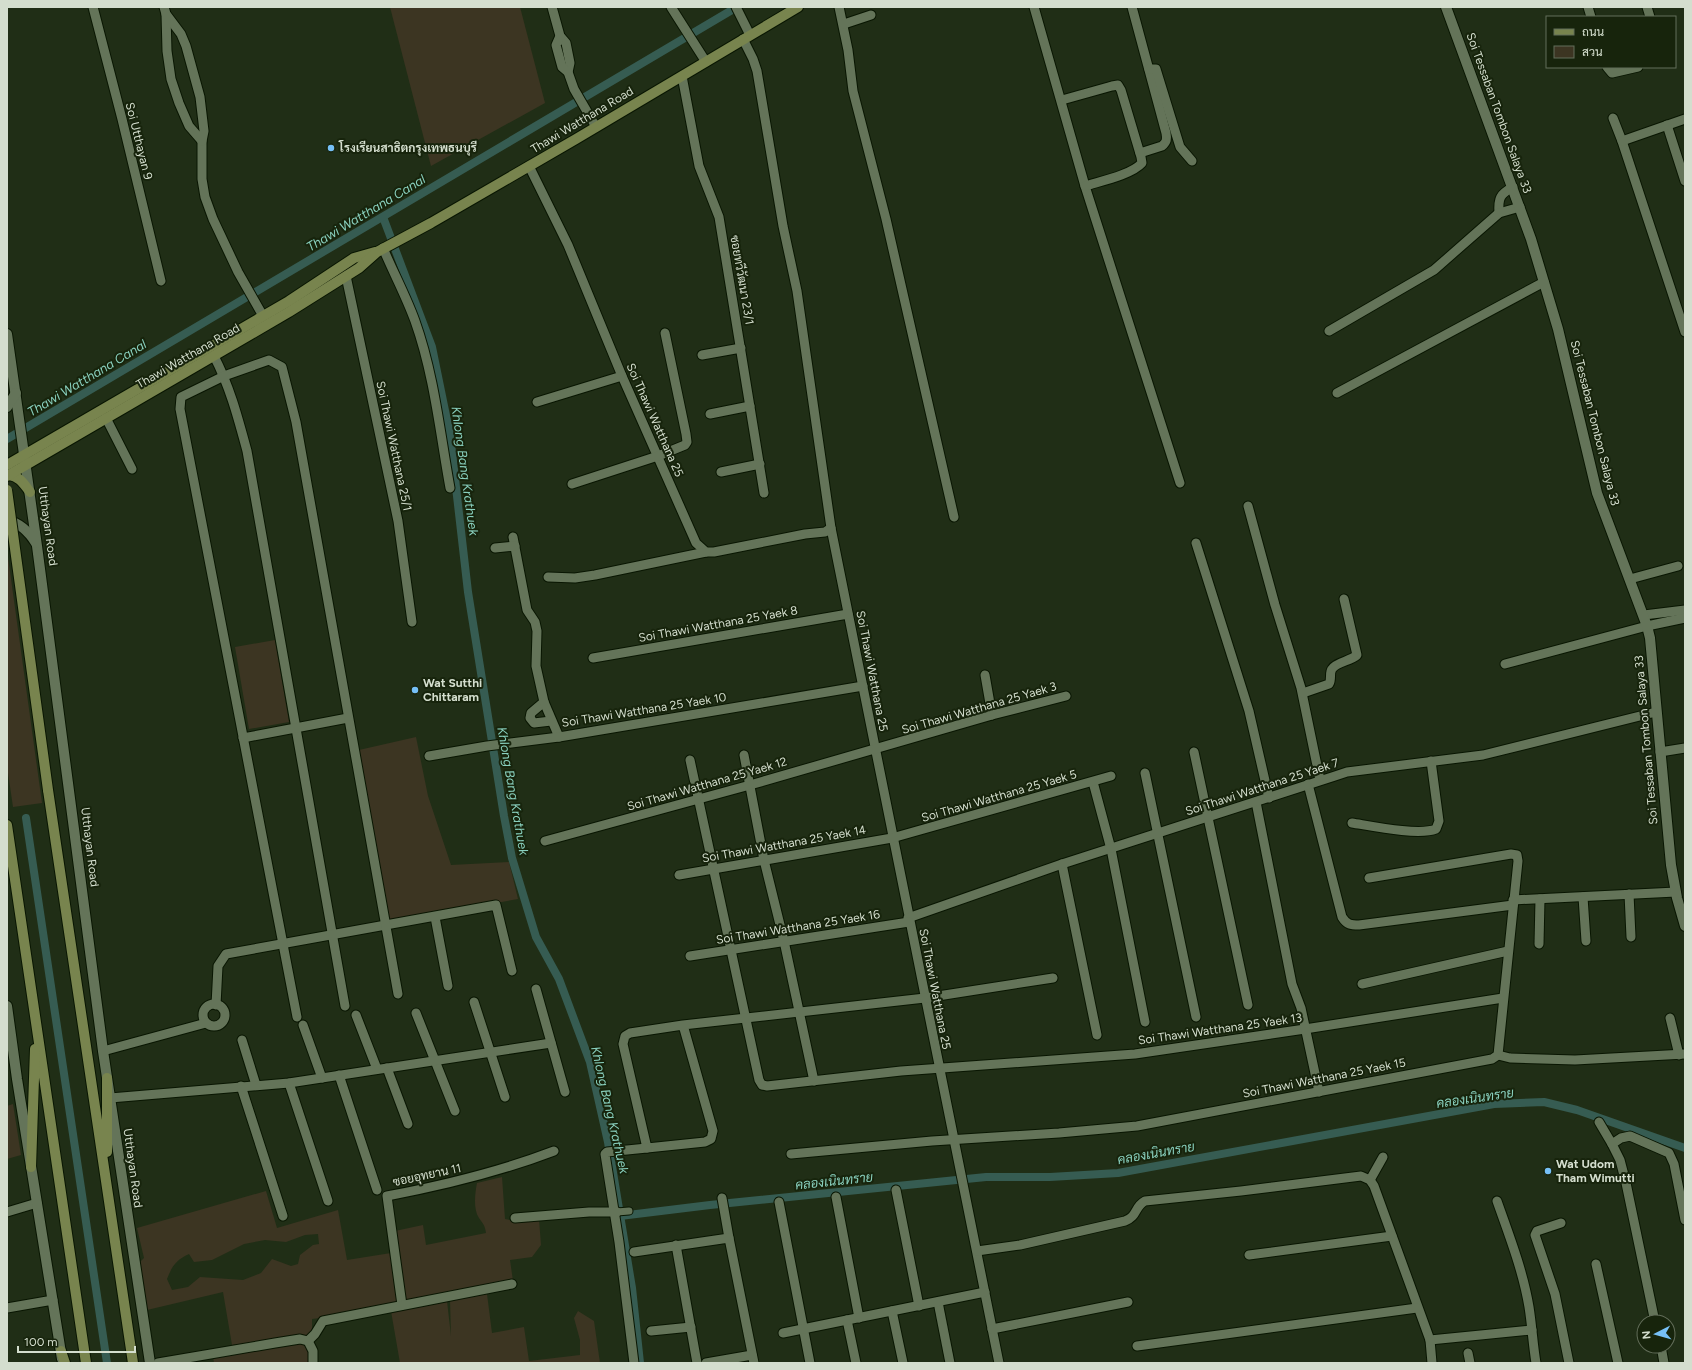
<svg xmlns="http://www.w3.org/2000/svg" width="1692" height="1370" font-family="Figtree,Sarabun,sans-serif">
<style>
.green{fill:#3c3522;fill-rule:evenodd}
.lines{fill:none;stroke-linecap:round;stroke-linejoin:round}
.canal{stroke:#365c52;stroke-width:8}
.pedestrian-casing{stroke:#091602;stroke-width:9}
.minor-casing{stroke:#091602;stroke-width:11}
.tertiary-casing{stroke:#091602;stroke-width:12}
.secondary-casing{stroke:#091602;stroke-width:12}
.pedestrian{stroke:#647459;stroke-width:7}
.minor{stroke:#647459;stroke-width:9}
.tertiary{stroke:#647459;stroke-width:10}
.secondary{stroke:#78844e;stroke-width:10}
.secondary-bridge-casing{stroke:#091602;stroke-width:12;stroke-linecap:butt}
.secondary-bridge{stroke:#78844e;stroke-width:10}
.poi-dot{fill:#76c0f7;stroke:#17240c;stroke-width:1.5}
.labels{text-anchor:middle;dominant-baseline:central;stroke-width:4;stroke-linejoin:round;paint-order:stroke}
.street-label{font-size:12px;fill:#d4dece;stroke:#17240c}
.poi-label{font-size:12px;font-weight:bold;fill:#d4dece;stroke:#17240c;text-anchor:start}
.water-label{font-size:13px;font-style:italic;fill:#89d0be;stroke:#17240c}
</style>
<rect width="100%" height="100%" fill="#202e16"/>
<g class="green">
<path d="M390,7H520L545,103L431,166Z"/>
<path d="M7,550L42,803L13,807L7,766Z"/>
<path d="M275,640L289,722L249,729L235,647Z"/>
<path d="M416,737L428,796L451,865L509,862L518,899L390,922L359,750Z"/>
<path d="M13,1104L21,1155L7,1159V1106Z"/>
<path d="M502,1177L505,1219L514,1221L539,1219L541,1245L532,1257L510,1260L513,1281L407,1302L404,1296L395,1231L423,1225L426,1245L486,1233C485,1225 483,1224 479,1218C473,1209 475,1193 477,1183Z"/>
<path d="M266,1191L277,1228L338,1210L347,1260L391,1253L397,1303L353,1314L312,1319V1330L309,1335L232,1345L223,1292L147,1310L140,1262L144,1258L137,1228ZM318,1234L319,1244L313,1245L300,1255L298,1264L291,1266L272,1259L261,1273L243,1280L200,1277L188,1287L172,1290L167,1279C172,1266 176,1260 189,1254L194,1262L212,1260L244,1244L265,1240L286,1242L305,1235Z"/>
<path d="M487,1294L492,1333L524,1327L529,1361L580,1355V1340L574,1318L578,1311L594,1321L600,1363H400L391,1311L447,1301L451,1336L450,1299Z"/>
<path d="M304,1343L308,1348L310,1363H214L213,1356Z"/>
</g>
<g class="lines">
<g class="canal">
<path d="M383,217L432,347L450,435L468,592L504,816L512,858L536,937L559,979L590,1062L608,1142L632,1288L640,1363"/>
<path d="M7,439L737,7"/>
<path d="M26,818L107,1363"/>
<path d="M620,1216L710,1205L986,1177H1050L1118,1173L1494,1104L1544,1102L1577,1110L1685,1148"/>
</g>
<g class="pedestrian-casing">
<path id="pedestrian" d="M617,1212L629,1211"/>
</g>
<g class="minor-casing">
<g id="minor">
<path d="M93,7L122,119L161,281"/>
<path d="M164,7L166,14L181,34L186,46L200,97L204,131L202,141V179L205,197L213,219L238,272L263,316"/>
<path d="M552,7L560,36L566,43L570,63L568,72"/>
<path d="M671,7L706,62"/>
<path d="M736,7L750,35"/>
<path d="M839,7L848,50L853,91L886,219L954,517"/>
<path d="M1034,7L1085,186L1180,483"/>
<path d="M1132,7L1166,133C1167,139 1167,142 1162,146L1140,153"/>
<path d="M1588,7L1591,17"/>
<path d="M1647,7L1650,17"/>
<path d="M166,14L167,51L171,79L179,103L189,126L202,141"/>
<path d="M844,24L871,15"/>
<path d="M560,36L556,45L562,67L568,72L574,89L596,127"/>
<path d="M743,39L753,59L757,71L783,226L797,291L831,528L999,1363"/>
<path d="M1607,67L1612,73L1638,67"/>
<path d="M1149,69H1156L1180,147L1192,161"/>
<path d="M682,76L699,166L719,217L764,493"/>
<path d="M1062,100L1112,86L1118,85L1121,90L1141,157L1142,163C1131,175 1101,181 1085,186"/>
<path d="M1613,118L1622,141L1685,332"/>
<path d="M1667,125L1685,181"/>
<path d="M1622,141L1685,119"/>
<path d="M529,166L568,245L622,376L696,543L706,552H714L805,534L825,532L831,528"/>
<path d="M1499,213C1498,198 1500,194 1513,187"/>
<path d="M383,248C393,272 406,296 415,321C434,374 440,433 450,488"/>
<path d="M346,276L398,521L412,622"/>
<path d="M1329,331L1434,270L1499,213L1520,207"/>
<path d="M702,355L741,348"/>
<path d="M214,356C230,387 238,418 247,451L345,1006"/>
<path d="M1337,393L1544,282"/>
<path d="M537,402L622,376"/>
<path d="M710,414L750,406"/>
<path d="M106,418L132,469"/>
<path d="M721,472L760,464"/>
<path d="M572,484L658,456L685,445L687,442L686,434L665,333"/>
<path d="M1248,506L1275,605L1301,688L1320,780"/>
<path d="M513,537L527,610L535,622L537,631L536,666L544,702L531,713L530,718L534,723L551,721"/>
<path d="M1196,543L1249,711L1269,798"/>
<path d="M495,548L515,546"/>
<path d="M548,577L575,578L595,575L706,552"/>
<path d="M1630,579L1678,566"/>
<path d="M1644,615L1685,610"/>
<path d="M593,658L848,614"/>
<path d="M1505,664L1647,626L1685,618"/>
<path d="M985,675L992,715"/>
<path d="M1303,693L1329,684C1332,679 1329,673 1332,669C1336,662 1351,661 1357,655L1344,599"/>
<path d="M544,702L559,737"/>
<path d="M243,738L348,718"/>
<path d="M1194,752L1248,1005"/>
<path d="M1660,752L1685,748"/>
<path d="M744,755L764,860L784,941L814,1081"/>
<path d="M429,756L487,746L559,737L863,686"/>
<path d="M690,760L759,1080L762,1085L767,1086L901,1071L1135,1054L1305,1029L1503,998"/>
<path d="M1145,773L1196,1017"/>
<path d="M1093,782L1111,849L1145,1022"/>
<path d="M1308,784L1342,917C1347,925 1351,925 1359,925L1513,905"/>
<path d="M1256,802L1292,984L1301,1008L1319,1092"/>
<path d="M1352,823C1371,826 1419,836 1436,829L1439,821L1431,761"/>
<path d="M545,841L750,785L992,715L1066,696"/>
<path d="M1062,864L1097,1035"/>
<path d="M679,875L892,838L1111,776"/>
<path d="M1629,894L1631,937"/>
<path d="M1583,897L1586,941"/>
<path d="M1513,900L1676,892"/>
<path d="M435,917L448,986"/>
<path d="M908,918L1062,864L1335,776L1347,772L1483,755L1656,712"/>
<path d="M1539,944L1540,899"/>
<path d="M690,956L909,922"/>
<path d="M1362,984L1508,951"/>
<path d="M536,989L565,1092"/>
<path d="M474,1002L505,1097"/>
<circle cx="214" cy="1015" r="11"/>
<path d="M216,1005L218,966L226,954L496,905L512,971"/>
<path d="M416,1013L455,1111"/>
<path d="M356,1015L377,1069"/>
<path d="M297,1017L180,409L181,397L224,376L269,360L282,367L296,422L398,994"/>
<path d="M1670,1018L1679,1055"/>
<path d="M303,1025L322,1078"/>
<path d="M683,1025L713,1131L711,1139L705,1142L647,1148L623,1044L625,1036L630,1033L683,1025L925,998L1053,978"/>
<path d="M242,1040L256,1085"/>
<path d="M103,1051L206,1023"/>
<path d="M1498,1055L1510,1058L1575,1060L1685,1054"/>
<path d="M387,1068L408,1124"/>
<path d="M339,1075L377,1190"/>
<path d="M289,1083L328,1201"/>
<path d="M241,1086L283,1216"/>
<path d="M110,1098L289,1083L551,1043"/>
<path d="M1599,1122L1612,1144"/>
<path d="M791,1154L932,1141L1059,1133L1137,1126L1492,1059L1498,1055L1518,861L1517,855L1511,854L1369,878"/>
<path d="M1370,1180L1383,1157"/>
<path d="M896,1190L919,1306"/>
<path d="M836,1197L859,1318"/>
<path d="M722,1198L729,1238"/>
<path d="M1497,1201C1509,1235 1523,1271 1529,1307C1532,1326 1533,1345 1536,1363"/>
<path d="M779,1202L810,1363"/>
<path d="M7,1212L37,1203"/>
<path d="M515,1218L589,1212H617"/>
<path d="M1561,1223L1537,1231L1535,1235L1555,1294L1569,1363"/>
<path d="M676,1245L697,1363"/>
<path d="M977,1251L1020,1245L1125,1221C1138,1216 1134,1207 1145,1201L1241,1191L1361,1176L1370,1180L1374,1186L1430,1340L1532,1330"/>
<path d="M634,1252L729,1238L754,1363"/>
<path d="M1249,1255L1392,1236"/>
<path d="M1596,1264L1618,1363"/>
<path d="M938,1302L950,1363"/>
<path d="M402,1305L387,1196C445,1185 499,1172 554,1151"/>
<path d="M7,1308L53,1300"/>
<path d="M892,1311L903,1363"/>
<path d="M847,1320L856,1363"/>
<path d="M1655,1322L1626,1183L1620,1160L1612,1144L1621,1138L1630,1136L1669,1153L1674,1164L1685,1220"/>
<path d="M992,1329L1128,1302"/>
<path d="M651,1331L691,1327"/>
<path d="M783,1333L985,1292"/>
<path d="M1430,1340L1432,1363"/>
<path d="M308,1341L313,1351V1363"/>
<path d="M1137,1346L1417,1308"/>
<path d="M1661,1346L1664,1363"/>
<path d="M1468,1353L1470,1363"/>
<path d="M158,1363L275,1343L300,1339L308,1341L315,1334L323,1321L512,1284"/>
<path d="M634,1363L619,1242L605,1154L607,1152L647,1148"/>
<path d="M706,1363L752,1355"/>
</g>
</g>
<g class="tertiary-casing">
<g id="tertiary">
<path d="M1446,7L1531,239L1558,329L1597,493L1647,626L1650,638L1671,865L1677,898L1685,926"/>
<path d="M7,334L37,546L103,1051L150,1363"/>
<path d="M7,407L16,393"/>
<path d="M7,520C20,523 29,532 36,543"/>
<path d="M7,1006L17,1079L62,1359"/>
</g>
</g>
<g class="secondary-casing">
<g id="secondary">
<path d="M7,465L289,301L354,258L375,252"/>
<path d="M9,475C19,476 24,484 30,492"/>
<path d="M7,476L289,312L359,268L377,252L431,223L576,139L798,7"/>
<path d="M48,790L133,1363"/>
<path d="M7,825L86,1363"/>
<path d="M107,1152V1078"/>
<path d="M31,1167L35,1049"/>
<path d="M61,1351L65,1363"/>
</g>
</g>
<use href="#pedestrian" class="pedestrian"/>
<use href="#minor" class="minor"/>
<use href="#tertiary" class="tertiary"/>
<use href="#secondary" class="secondary"/>
<g class="secondary-bridge-casing">
<path id="secondary-bridge" d="M7,490L48,790"/>
</g>
<use href="#secondary-bridge" class="secondary-bridge"/>
</g>
<g class="poi-dot">
<circle cx="331" cy="148" r="4"/>
<circle cx="415" cy="690" r="4"/>
<circle cx="1548" cy="1171" r="4"/>
</g>
<g class="labels">
<g class="street-label">
<text transform="translate(1499 113) rotate(70)">Soi Tessaban Tombon Salaya 33</text>
<text transform="translate(582 120) rotate(-31)">Thawi Watthana Road</text>
<text transform="translate(139 141) rotate(76)">Soi Utthayan 9</text>
<text transform="translate(742 280) rotate(80)">ซอยทวีวัฒนา 23/1</text>
<text transform="translate(188 356) rotate(-30)">Thawi Watthana Road</text>
<text transform="translate(655 420) rotate(66)">Soi Thawi Watthana 25</text>
<text transform="translate(1595 423) rotate(76)">Soi Tessaban Tombon Salaya 33</text>
<text transform="translate(394 446) rotate(78)">Soi Thawi Watthana 25/1</text>
<text transform="translate(48 526) rotate(82)">Utthayan Road</text>
<text transform="translate(718 624) rotate(-10)">Soi Thawi Watthana 25 Yaek 8</text>
<text transform="translate(872 671) rotate(79)">Soi Thawi Watthana 25</text>
<text transform="translate(979 708) rotate(-16)">Soi Thawi Watthana 25 Yaek 3</text>
<text transform="translate(644 710) rotate(-9)">Soi Thawi Watthana 25 Yaek 10</text>
<text transform="translate(1646 740) rotate(-95)">Soi Tessaban Tombon Salaya 33</text>
<text transform="translate(707 784) rotate(-16)">Soi Thawi Watthana 25 Yaek 12</text>
<text transform="translate(1262 787) rotate(-18)">Soi Thawi Watthana 25 Yaek 7</text>
<text transform="translate(999 796) rotate(-16)">Soi Thawi Watthana 25 Yaek 5</text>
<text transform="translate(784 844) rotate(-10)">Soi Thawi Watthana 25 Yaek 14</text>
<text transform="translate(90 847) rotate(83)">Utthayan Road</text>
<text transform="translate(798 927) rotate(-9)">Soi Thawi Watthana 25 Yaek 16</text>
<text transform="translate(935 989) rotate(79)">Soi Thawi Watthana 25</text>
<text transform="translate(1220 1029) rotate(-8)">Soi Thawi Watthana 25 Yaek 13</text>
<text transform="translate(1324 1078) rotate(-11)">Soi Thawi Watthana 25 Yaek 15</text>
<text transform="translate(133 1168) rotate(82)">Utthayan Road</text>
<text transform="translate(427 1175) rotate(-12)">ซอยอุทยาน 11</text>
</g>
<g class="poi-label">
<text x="339" y="148">โรงเรียนสาธิตกรุงเทพธนบุรี</text>
<text x="423" y="683">Wat Sutthi<tspan x="423" dy="14">Chittaram</tspan></text>
<text x="1556" y="1164">Wat Udom<tspan x="1556" dy="14">Tham Wimutti</tspan></text>
</g>
<g class="water-label">
<text transform="translate(366 213) rotate(-31)">Thawi Watthana Canal</text>
<text transform="translate(87 378) rotate(-31)">Thawi Watthana Canal</text>
<text transform="translate(465 471) rotate(82)">Khlong Bang Krathuek</text>
<text transform="translate(513 791) rotate(80)">Khlong Bang Krathuek</text>
<text transform="translate(1475 1098) rotate(-8)">คลองเนินทราย</text>
<text transform="translate(610 1110) rotate(77)">Khlong Bang Krathuek</text>
<text transform="translate(1156 1153) rotate(-10)">คลองเนินทราย</text>
<text transform="translate(834 1181) rotate(-6)">คลองเนินทราย</text>
</g>
</g>
<rect width="1692" height="1370" fill="none" stroke="#d4dece" stroke-width="16"/>
<rect x="1546" y="16" width="130" height="52" fill="#17240c" stroke="#636e5a"/>
<rect x="1554" y="29" width="20" height="6" fill="#78844e" stroke="#636e5a"/>
<text x="1582" y="36" font-size="12" fill="#d4dece">ถนน</text>
<rect x="1554" y="46" width="20" height="12" fill="#3c3522" stroke="#636e5a"/>
<text x="1582" y="56" font-size="12" fill="#d4dece">สวน</text>
<g transform="translate(1656 1334) rotate(264)"><circle r="19" fill="#17240c" stroke="#636e5a"/>
<path d="M0-3L7 15L0 10L-7 15Z" fill="#76c0f7"/>
<text y="-6" font-size="11" font-weight="bold" text-anchor="middle" fill="#d4dece">N</text>
</g>
<path d="M18 1346v6h117v-6" fill="none" stroke="#d4dece" stroke-width="2"/>
<text x="24" y="1346" font-size="12" fill="#d4dece" stroke="#17240c" stroke-width="3" paint-order="stroke">100 m</text>
</svg>
